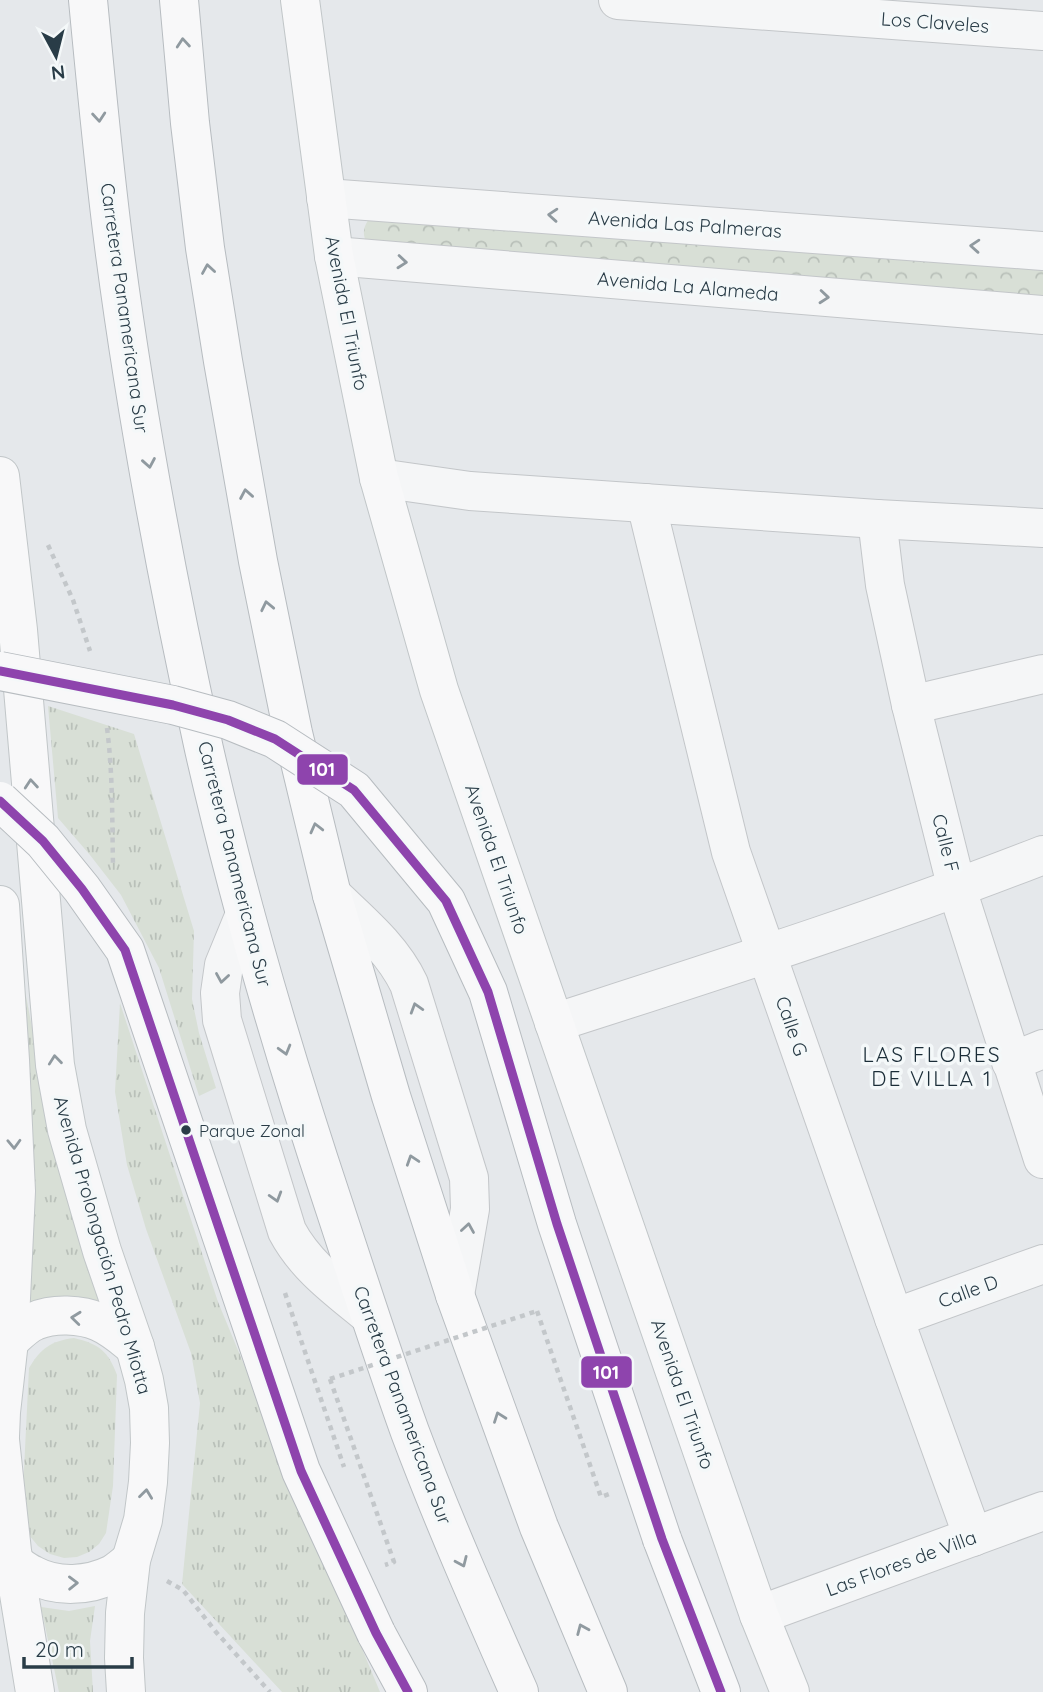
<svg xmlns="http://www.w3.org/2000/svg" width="1043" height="1692" font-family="Quicksand,sans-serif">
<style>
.grass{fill:url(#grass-tufts)}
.forest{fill:url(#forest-crowns)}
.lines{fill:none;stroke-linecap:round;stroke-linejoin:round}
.minor-casing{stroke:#c3c6c9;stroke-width:40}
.major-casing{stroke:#c1c6c8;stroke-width:40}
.highway-casing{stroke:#b7bcc0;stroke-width:40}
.path{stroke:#c3c7ca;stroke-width:4.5;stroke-dasharray:5 5;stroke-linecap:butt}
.minor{stroke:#f5f6f7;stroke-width:38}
.major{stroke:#f8f8f9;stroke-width:38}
.highway{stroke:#f8f8f9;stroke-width:38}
.highway-bridge-casing{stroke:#b7bcc0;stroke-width:40;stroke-linecap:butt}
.path-bridge{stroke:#c3c7ca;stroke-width:4.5;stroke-dasharray:5 5;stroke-linecap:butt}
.highway-bridge{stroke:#f8f8f9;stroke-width:38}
.bus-1-casing{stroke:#f4f8f9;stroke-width:14}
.bus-1{stroke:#8e44ad;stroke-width:9}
.oneway{stroke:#909aa0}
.oneway2{stroke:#8f999f}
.bus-dot{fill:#293c47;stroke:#f4f8f9;stroke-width:2.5}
.labels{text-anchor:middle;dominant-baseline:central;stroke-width:7;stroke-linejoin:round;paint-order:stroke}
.bus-label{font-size:17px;fill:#293c47;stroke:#f4f8f9;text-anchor:start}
.street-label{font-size:19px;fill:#293c47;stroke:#f4f8f9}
.neighbourhood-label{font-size:21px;letter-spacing:2px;fill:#1b2d38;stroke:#f4f8f9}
.line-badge{stroke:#f4f8f9;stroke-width:2.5}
.badge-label{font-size:19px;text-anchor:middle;font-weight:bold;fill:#fff}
</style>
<defs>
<pattern id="grass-tufts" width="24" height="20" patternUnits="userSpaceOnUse" patternTransform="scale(1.75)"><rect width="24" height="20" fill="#d8dfd6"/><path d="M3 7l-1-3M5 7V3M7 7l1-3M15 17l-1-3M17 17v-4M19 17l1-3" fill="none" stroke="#b9c0b9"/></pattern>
<pattern id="forest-crowns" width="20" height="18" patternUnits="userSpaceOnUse" patternTransform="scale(1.75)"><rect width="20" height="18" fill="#d8dfd6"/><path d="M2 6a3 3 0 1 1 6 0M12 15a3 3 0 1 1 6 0" fill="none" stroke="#b9c0b9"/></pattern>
</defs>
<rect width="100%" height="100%" fill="#e5e8eb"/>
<g class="grass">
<path d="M48,706L134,734L194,931L192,999L199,1033L216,1088L199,1096L159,968L121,895L90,855L58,818Z"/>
<path d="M15,939L47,1105L101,1301L74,1296L46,1298L20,1313Z"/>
<path d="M120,1003L218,1302L380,1692H282L182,1584L200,1403L191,1353L146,1229L127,1165L115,1092Z"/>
<path d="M74,1338C99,1344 108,1351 117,1375L113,1486L106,1533L99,1544L89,1552L77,1557L64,1558L50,1554L38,1546L29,1535L23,1490L29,1368C41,1348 51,1341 74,1338Z"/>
<path d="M95,1606L90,1641L93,1692H59L41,1607L69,1611Z"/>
</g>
<path class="forest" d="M372,215L1043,261V298L367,244C361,232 364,225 372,215Z"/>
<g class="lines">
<g class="minor-casing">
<g id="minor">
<path d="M618,0L1043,31"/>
<path d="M326,198L1043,251"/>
<path d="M334,256L1043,315"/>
<path d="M379,478L470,491L877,519L1043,528"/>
<path d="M646,503L731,852L894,1318L973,1537"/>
<path d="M877,519L885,585L911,705L957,889L1043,1159"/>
<path d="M911,705L1043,674"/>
<path d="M332,895C360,922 392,948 409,984L469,1178L470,1209L455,1295"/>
<path d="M245,914L224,965L220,993L222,1020L287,1231C306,1267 339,1290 369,1315"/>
<path d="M554,1023C718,970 882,918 1043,855"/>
<path d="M1011,1062L1043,1049"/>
<path d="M894,1318L1043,1264"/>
<path d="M759,1615L1043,1511"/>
</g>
</g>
<g class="major-casing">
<g id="major">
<path d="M300,0L334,256L379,478L439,690L759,1615L790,1692"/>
<path d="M0,476L18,630L55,1065L67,1130L102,1251L135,1347L144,1380L149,1408L150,1443L148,1482L143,1520L131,1560L125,1613L124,1658L126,1692"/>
<path d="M0,905L10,1060L16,1191L9,1341L1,1412L0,1436"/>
<path d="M9,1341C17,1334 25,1325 35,1321C53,1313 81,1314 99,1322C113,1328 124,1338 135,1347"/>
<path d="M0,1440L12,1551L35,1692"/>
<path d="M14,1563C20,1567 26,1572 33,1575C57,1588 89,1586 113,1574C119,1570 125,1565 131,1560"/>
</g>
</g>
<g class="highway-casing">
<g id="highway">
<path d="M88,0C96,85 104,170 115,254C137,420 168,585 204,749C239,903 284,1056 334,1206C359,1282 383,1357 410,1432C443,1520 481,1606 519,1692"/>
<path d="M179,0L190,123L205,248L223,361L258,561L293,733L332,895L391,1096L455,1295L539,1527L608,1692"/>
<path d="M662,1539L721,1692"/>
<path d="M376,1633L408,1692"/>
</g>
</g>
<g class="path">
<path d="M48,545L73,600L90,651"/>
<path d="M107,728C113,774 112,819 113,866"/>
<path d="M285,1293L344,1467"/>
<path d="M537,1311L601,1497L609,1494"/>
<path d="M330,1379L394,1562L385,1565"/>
<path d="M167,1581L183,1590L216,1632L270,1692"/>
</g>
<use href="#minor" class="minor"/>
<use href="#major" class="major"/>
<use href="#highway" class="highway"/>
<g class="highway-bridge-casing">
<g id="highway-bridge">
<path d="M0,671L173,705L228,720L275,739L354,790L446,901L488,992L557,1224L662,1539"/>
<path d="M0,801L43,841L82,889L125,950L301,1471L376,1633"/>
</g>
</g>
<path class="path-bridge" d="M330,1379L537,1311"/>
<use href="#highway-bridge" class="highway-bridge"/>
<g class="bus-1-casing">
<g id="bus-1">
<path d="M0,671L173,705L228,720L275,739L354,790L446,901L488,992L557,1224L662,1539L721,1692"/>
<path d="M0,801L43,841L82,889L125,950L301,1471L376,1633L408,1692"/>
</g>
</g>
<use href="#bus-1" class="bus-1"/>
</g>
<defs><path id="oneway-chevron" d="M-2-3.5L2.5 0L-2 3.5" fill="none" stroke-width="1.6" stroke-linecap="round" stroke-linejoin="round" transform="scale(1.75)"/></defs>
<g class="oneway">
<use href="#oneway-chevron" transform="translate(183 43) rotate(-95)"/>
<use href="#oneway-chevron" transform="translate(99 117) rotate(85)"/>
<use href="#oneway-chevron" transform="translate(208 269) rotate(-99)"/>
<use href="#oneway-chevron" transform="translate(149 463) rotate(80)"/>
<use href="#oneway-chevron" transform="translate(246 494) rotate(-100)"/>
<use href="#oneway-chevron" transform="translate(267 606) rotate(-102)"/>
<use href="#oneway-chevron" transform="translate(31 784) rotate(-95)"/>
<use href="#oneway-chevron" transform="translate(316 828) rotate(-104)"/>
<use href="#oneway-chevron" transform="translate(285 1050) rotate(74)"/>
<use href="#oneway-chevron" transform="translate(55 1060) rotate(-96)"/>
<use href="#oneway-chevron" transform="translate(14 1144) rotate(88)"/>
<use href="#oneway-chevron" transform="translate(412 1160) rotate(-108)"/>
<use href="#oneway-chevron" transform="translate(76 1318) rotate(-174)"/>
<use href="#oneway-chevron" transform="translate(499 1417) rotate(-110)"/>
<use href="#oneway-chevron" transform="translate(146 1494) rotate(-83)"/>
<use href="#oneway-chevron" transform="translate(462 1562) rotate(66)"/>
<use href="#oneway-chevron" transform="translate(73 1583) rotate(-1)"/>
<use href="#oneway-chevron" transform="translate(582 1629) rotate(-113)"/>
</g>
<g class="oneway2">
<use href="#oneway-chevron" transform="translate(553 215) rotate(-176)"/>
<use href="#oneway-chevron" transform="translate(975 246) rotate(-176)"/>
<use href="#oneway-chevron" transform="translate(402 262) rotate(5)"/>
<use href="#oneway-chevron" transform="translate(824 297) rotate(5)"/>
<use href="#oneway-chevron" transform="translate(222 978) rotate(99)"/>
<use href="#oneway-chevron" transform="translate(416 1008) rotate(-107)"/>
<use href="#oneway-chevron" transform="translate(276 1197) rotate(73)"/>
<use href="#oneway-chevron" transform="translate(468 1228) rotate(-81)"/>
</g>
<circle class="bus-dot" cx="186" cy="1130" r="6"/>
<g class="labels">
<g class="bus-label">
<text x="199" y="1130">Parque Zonal</text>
</g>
<g class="street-label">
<text transform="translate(935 22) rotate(4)">Los Claveles</text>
<text transform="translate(685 224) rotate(4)">Avenida Las Palmeras</text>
<text transform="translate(688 286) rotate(5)">Avenida La Alameda</text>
<text transform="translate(125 308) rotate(82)">Carretera Panamericana Sur</text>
<text transform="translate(347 313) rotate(79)">Avenida El Triunfo</text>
<text transform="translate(946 843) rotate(76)">Calle F</text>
<text transform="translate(497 859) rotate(71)">Avenida El Triunfo</text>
<text transform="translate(235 864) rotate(76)">Carretera Panamericana Sur</text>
<text transform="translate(792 1026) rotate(71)">Calle G</text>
<text transform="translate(103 1245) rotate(74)">Avenida Prolongación Pedro Miotta</text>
<text transform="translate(968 1291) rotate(-20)">Calle D</text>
<text transform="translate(683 1394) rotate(71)">Avenida El Triunfo</text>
<text transform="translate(403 1405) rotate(70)">Carretera Panamericana Sur</text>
<text transform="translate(901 1563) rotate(-20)">Las Flores de Villa</text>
</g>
<g class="neighbourhood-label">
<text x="932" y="1054">LAS FLORES<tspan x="932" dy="24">DE VILLA 1</tspan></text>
</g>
</g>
<g class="line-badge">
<rect x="296" y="753" width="53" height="33" rx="7" fill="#8e44ad"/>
<rect x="580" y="1355" width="53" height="34" rx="7" fill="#8e44ad"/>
</g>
<g class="badge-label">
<text x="322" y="776">101</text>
<text x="606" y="1379">101</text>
</g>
<g transform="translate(56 56) rotate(173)" stroke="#f4f8f9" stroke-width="5" paint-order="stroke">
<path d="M0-5L12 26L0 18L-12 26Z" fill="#293c47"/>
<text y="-10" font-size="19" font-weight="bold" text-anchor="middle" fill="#293c47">N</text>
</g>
<path d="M24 1657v10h108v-10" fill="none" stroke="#293c47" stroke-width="3.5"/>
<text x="35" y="1657" font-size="21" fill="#293c47" stroke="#f4f8f9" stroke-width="5" paint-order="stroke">20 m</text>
</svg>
